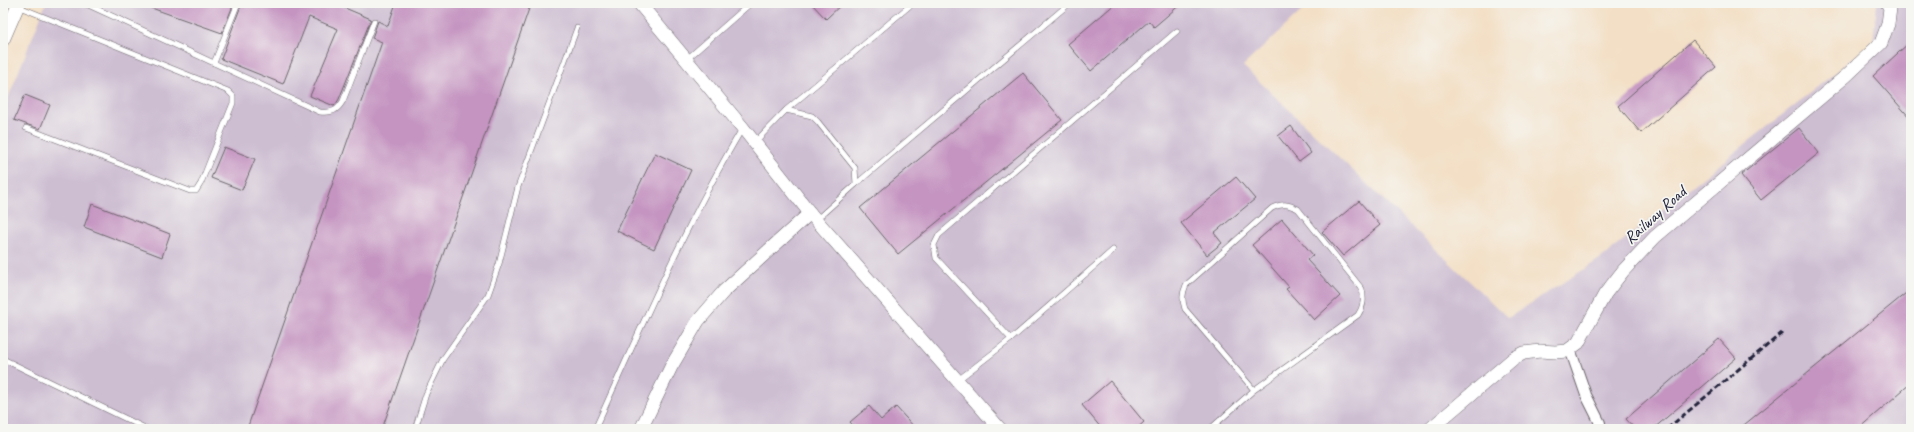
<svg xmlns="http://www.w3.org/2000/svg" width="1914" height="432" font-family="Caveat,sans-serif">
<style>
.industrial{fill:#cdbed2}
.building{fill:#c594c1}
.lines{fill:none;stroke-linecap:round;stroke-linejoin:round}
.service-casing{stroke:#6b646b;stroke-width:6}
.minor-casing{stroke:#6b646b;stroke-width:12}
.tertiary-casing{stroke:#6b646b;stroke-width:14}
.service{stroke:#fff;stroke-width:5}
.minor{stroke:#fff;stroke-width:10}
.tertiary{stroke:#fff;stroke-width:13}
.rail{stroke:#22223b;stroke-width:3;stroke-dasharray:6 3;stroke-linecap:butt}
.labels{text-anchor:middle;dominant-baseline:central;stroke-width:3.5;stroke-linejoin:round;paint-order:stroke}
.street-label{font-size:17px;fill:#22223b;stroke:#f6f6f2}
</style>
<rect width="100%" height="100%" fill="#f6f6f2"/>
<filter id="ink" filterUnits="userSpaceOnUse"><feTurbulence type="fractalNoise" baseFrequency=".025" numOctaves="2"/><feDisplacementMap in="SourceGraphic" scale="8" xChannelSelector="R" yChannelSelector="G"/><feConvolveMatrix kernelMatrix="1 2 1 2 8 2 1 2 1" color-interpolation-filters="sRGB"/></filter>
<filter id="wash" filterUnits="userSpaceOnUse"><feTurbulence type="fractalNoise" baseFrequency=".012" numOctaves="4" result="noise"/><feDisplacementMap in="SourceGraphic" scale="16" xChannelSelector="R" yChannelSelector="G"/><feGaussianBlur stdDeviation="0.9" result="paint"/><feColorMatrix in="noise" values="0 0 0 0 0 0 0 0 0 0 0 0 0 0 0 0 0 1.4 0 .05"/><feComposite in="paint" operator="in"/></filter>
<g filter="url(#wash)">
<rect width="100%" height="100%" fill="#f3dfc5"/>
<path class="industrial" d="M46,3H1310L1243,66L1508,318L1600,259L1873,43L1877,3H1911V429H3V111Z"/>
<g id="blocks">
<g class="building">
<path d="M143,3H234L222,33L143,5Z"/>
<path d="M242,3H333L371,19L339,99L336,104L334,106L310,96L338,29L309,17L283,84L221,59Z"/>
<path d="M396,3H531L382,429H247L382,42L372,38L378,21L388,26Z"/>
<path d="M811,3H843L826,19Z"/>
<path d="M1116,3H1182L1154,27L1149,21L1091,71L1068,44Z"/>
<path d="M1693,40L1716,67L1641,133L1618,106Z"/>
<path d="M1911,41V119L1873,76Z"/>
<path d="M1023,73L1062,120L898,254L860,208Z"/>
<path d="M25,95L50,105L40,129L14,120Z"/>
<path d="M1291,126L1311,153L1299,162L1278,136Z"/>
<path d="M1799,128L1819,153L1761,200L1741,175Z"/>
<path d="M224,147L255,159L242,190L211,178Z"/>
<path d="M655,153L691,170L654,249L617,231Z"/>
<path d="M1236,177L1255,199L1214,233L1222,243L1207,255L1181,223Z"/>
<path d="M1359,201L1380,225L1343,256L1322,232Z"/>
<path d="M92,204L170,234L162,257L84,227Z"/>
<path d="M1282,219L1313,255L1307,260L1340,296L1314,320L1286,289L1289,287L1252,245Z"/>
<path d="M1911,289V383L1858,429H1739Z"/>
<path d="M1719,339L1736,358L1653,429H1635L1626,419Z"/>
<path d="M1110,381L1144,422L1136,429H1102L1082,405Z"/>
<path d="M869,406L881,420L896,407L916,429H856L850,422Z"/>
</g>
</g>
</g>
<g filter="url(#ink)">
<use href="#blocks" fill-opacity="0" stroke="#6b646b" stroke-width="1"/>
<g class="lines">
<g class="service-casing">
<g id="service">
<path d="M84,3L320,112C332,113 337,111 343,101L374,21"/>
<path d="M17,6L228,91L233,96V103L201,183L196,191H190L26,128"/>
<path d="M687,59L751,3"/>
<path d="M214,63L238,3"/>
<path d="M786,110L913,3"/>
<path d="M755,142L786,110L812,116L818,122L855,168L856,184L817,219"/>
<path d="M856,184L1070,3"/>
<path d="M1011,339L936,258L934,245L939,235L1177,31"/>
<path d="M3,359L147,429"/>
<path d="M958,380L1011,339L1113,250"/>
<path d="M415,429L426,394L443,359L488,295L499,264L518,187L577,28"/>
<path d="M595,429C641,328 685,225 742,129"/>
<path d="M1210,429L1254,390L1358,315C1364,306 1364,299 1362,289L1298,209C1288,204 1282,203 1272,208L1186,285C1182,294 1182,300 1185,309L1254,390"/>
</g>
</g>
<g class="minor-casing">
<path id="minor" d="M1570,349L1586,395L1600,423L1597,429"/>
</g>
<g class="tertiary-casing">
<g id="tertiary">
<path d="M639,3L743,128L810,213L724,291L698,321L671,367L641,429"/>
<path d="M3,40L19,3"/>
<path d="M810,213L1000,429"/>
<path d="M1430,429L1514,358L1524,353L1540,351L1555,352L1567,351L1578,343L1605,294L1623,271L1655,237L1846,76L1881,43L1888,24L1890,8L1887,3"/>
</g>
</g>
<use href="#service" class="service"/>
<use href="#minor" class="minor"/>
<use href="#tertiary" class="tertiary"/>
<path class="rail" d="M1667,429L1782,333"/>
</g>
</g>
<g class="labels">
<g class="street-label">
<text transform="translate(1655 215) rotate(-42)">Railway Road</text>
</g>
</g>
<rect width="1914" height="432" fill="none" stroke="#f6f6f2" stroke-width="16"/>
</svg>
